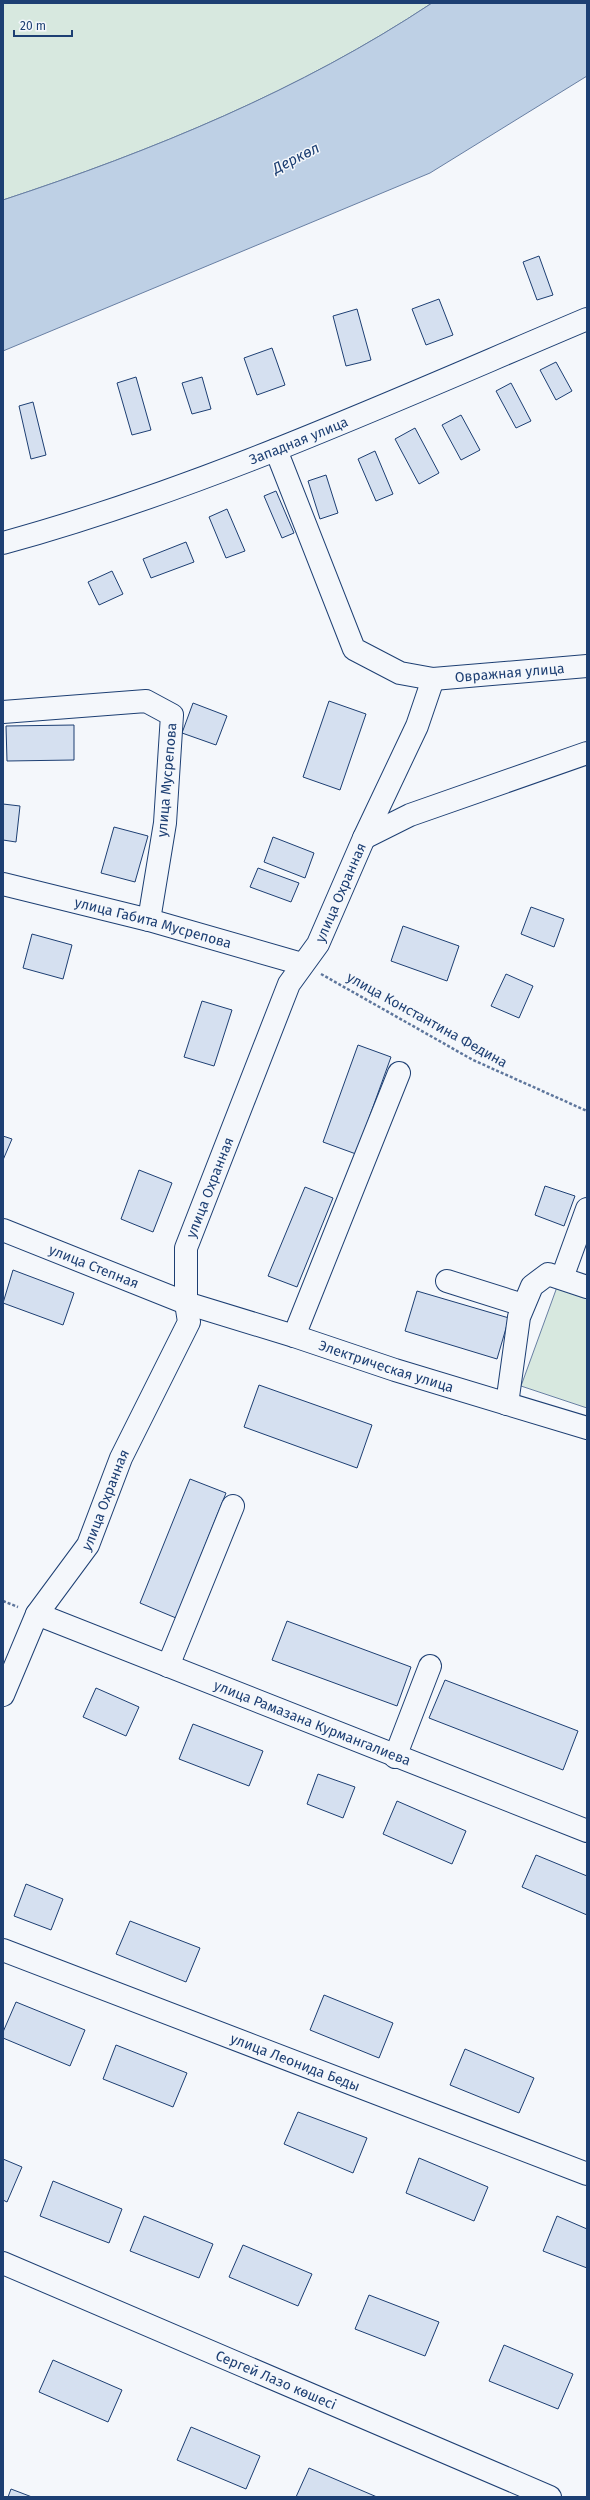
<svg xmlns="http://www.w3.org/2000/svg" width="590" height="2500" font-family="'Fira Sans',sans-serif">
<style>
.green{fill:#d7e8df;stroke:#687fa3}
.water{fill:#bed0e5;stroke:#687fa3}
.building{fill:#d5e0f0;stroke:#1d3f73}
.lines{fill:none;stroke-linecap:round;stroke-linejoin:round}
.minor-casing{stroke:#1d3f73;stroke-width:24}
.path{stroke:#5e769c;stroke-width:2.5;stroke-dasharray:3 2;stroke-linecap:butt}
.minor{stroke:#f4f7fb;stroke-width:22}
.labels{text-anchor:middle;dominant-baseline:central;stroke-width:3;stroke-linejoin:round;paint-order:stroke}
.street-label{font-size:14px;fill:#1d3f73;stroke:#f4f7fb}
.water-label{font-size:15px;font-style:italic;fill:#1d3f73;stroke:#f4f7fb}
</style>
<rect width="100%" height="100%" fill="#f4f7fb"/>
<g class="green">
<path d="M3,3H432C301,90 152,151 3,200Z"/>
<path d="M557,1287L587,1297V1408L521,1386Z"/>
</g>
<path class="water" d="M432,3H587V76L430,173L3,351V200C152,151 301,90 432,3Z"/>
<g class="building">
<path d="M539,256L553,295L537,300L523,262Z"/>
<path d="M439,299L453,335L426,345L412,309Z"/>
<path d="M357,309L371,360L346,366L333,316Z"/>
<path d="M272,348L285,385L257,395L244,358Z"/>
<path d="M556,362L572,391L556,400L540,370Z"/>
<path d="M136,377L151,430L132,435L117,383Z"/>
<path d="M202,377L211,409L192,414L182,383Z"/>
<path d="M511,383L531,421L516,428L496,391Z"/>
<path d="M33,402L46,455L31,459L19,406Z"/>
<path d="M461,415L480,450L461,460L442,425Z"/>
<path d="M415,428L439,473L419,484L395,439Z"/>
<path d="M375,451L393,494L376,501L358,459Z"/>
<path d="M326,475L338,513L320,519L308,481Z"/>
<path d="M276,491L294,533L282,538L264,496Z"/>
<path d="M227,509L245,551L226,558L209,517Z"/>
<path d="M186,542L194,562L151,578L143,559Z"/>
<path d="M112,571L123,594L99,605L88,582Z"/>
<path d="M329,701L366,714L340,790L303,777Z"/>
<path d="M193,703L227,716L216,745L182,733Z"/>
<path d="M74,725V760L7,761L6,726Z"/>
<path d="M3,804L20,806L16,842L3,840Z"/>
<path d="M114,827L148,836L135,882L101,873Z"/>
<path d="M273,837L314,853L305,878L264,862Z"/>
<path d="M258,868L299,883L291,902L250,887Z"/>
<path d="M531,907L564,919L554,947L521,934Z"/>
<path d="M403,926L459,946L447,981L391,961Z"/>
<path d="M32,934L72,945L63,979L23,968Z"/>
<path d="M506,974L533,986L519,1018L491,1006Z"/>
<path d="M202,1001L232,1010L214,1066L184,1057Z"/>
<path d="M358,1045L391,1057L356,1154L323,1142Z"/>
<path d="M3,1136L12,1139L3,1160Z"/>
<path d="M139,1170L172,1183L153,1232L121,1219Z"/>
<path d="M545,1186L575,1196L564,1226L535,1215Z"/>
<path d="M305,1187L333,1198L297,1287L268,1276Z"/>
<path d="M13,1270L74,1293L63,1325L3,1303Z"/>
<path d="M417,1291L509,1318L497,1359L405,1331Z"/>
<path d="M259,1385L372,1425L357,1468L244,1427Z"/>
<path d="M190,1479L226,1493L176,1618L140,1603Z"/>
<path d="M287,1621L411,1667L397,1706L272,1660Z"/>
<path d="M445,1680L578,1731L563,1770L429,1718Z"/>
<path d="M96,1688L139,1707L126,1736L83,1717Z"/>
<path d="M193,1724L263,1751L249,1786L179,1759Z"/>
<path d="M318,1774L355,1787L343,1818L307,1804Z"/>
<path d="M397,1801L466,1831L452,1864L383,1834Z"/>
<path d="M536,1855L587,1876V1915L522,1887Z"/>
<path d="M26,1884L63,1899L51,1930L14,1916Z"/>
<path d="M130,1921L200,1948L186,1982L116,1954Z"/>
<path d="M324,1995L393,2023L379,2058L310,2030Z"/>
<path d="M16,2002L85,2030L70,2066L3,2038V2032Z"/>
<path d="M116,2045L187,2073L173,2107L103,2079Z"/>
<path d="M465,2049L534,2078L519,2113L450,2085Z"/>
<path d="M298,2112L367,2138L353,2173L284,2144Z"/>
<path d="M419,2158L488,2187L474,2221L406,2193Z"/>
<path d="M3,2159L22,2167L7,2202L3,2200Z"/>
<path d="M53,2181L122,2209L109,2243L40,2216Z"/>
<path d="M144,2216L213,2244L199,2278L130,2251Z"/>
<path d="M557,2216L587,2229V2268L543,2251Z"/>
<path d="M243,2245L312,2274L298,2306L229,2277Z"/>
<path d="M369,2295L439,2322L425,2356L355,2329Z"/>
<path d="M504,2345L573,2374L558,2409L489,2381Z"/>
<path d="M53,2360L122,2390L108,2422L39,2392Z"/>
<path d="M191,2427L260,2456L246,2489L177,2460Z"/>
<path d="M309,2468L377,2497H296Z"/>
<path d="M11,2489L32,2497H8Z"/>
</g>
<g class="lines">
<g class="minor-casing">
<g id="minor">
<path id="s1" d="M276,450L354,649L400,673L433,679L587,666"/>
<path id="s2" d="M3,543C204,488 395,400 587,319"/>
<path d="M3,712L146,701L172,715L165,823L149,920"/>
<path d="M364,838L410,815L587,753"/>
<path id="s3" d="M3,884L149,920L302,964"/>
<path id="s4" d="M3,1230L186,1303L294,1336L395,1370L587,1428"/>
<path d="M562,1278L587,1209"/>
<path d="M447,1281L523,1305"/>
<path d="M294,1336L399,1073"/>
<path d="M507,1404L519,1317L532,1286L548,1274L587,1287"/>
<path id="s5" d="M37,1614L587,1831"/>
<path d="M168,1666L233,1506"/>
<path id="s6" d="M3,1695L37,1614L88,1545L121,1458L189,1322L186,1303V1248L289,984L318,944L364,838L417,726L433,679"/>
<path d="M395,1757L430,1666"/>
<path id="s7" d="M3,1950L587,2174"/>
<path id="s8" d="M3,2263L550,2497"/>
</g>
</g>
<g class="path">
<path d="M321,974L473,1060L587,1111"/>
<path d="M3,1601L18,1607"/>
</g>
<use href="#minor" class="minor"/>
</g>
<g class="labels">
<g class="street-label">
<text stroke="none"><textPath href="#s2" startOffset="313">Западная улица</textPath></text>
<text stroke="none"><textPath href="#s1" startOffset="376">Овражная улица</textPath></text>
<text transform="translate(167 780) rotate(-85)">улица Мусрепова</text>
<text stroke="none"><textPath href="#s6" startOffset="882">улица Охранная</textPath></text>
<text stroke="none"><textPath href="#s3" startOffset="155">улица Габита Мусрепова</textPath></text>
<text transform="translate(427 1020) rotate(29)">улица Константина Федина</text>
<text stroke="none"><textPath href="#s6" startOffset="558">улица Охранная</textPath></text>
<text stroke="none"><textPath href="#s4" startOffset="98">улица Степная</textPath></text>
<text stroke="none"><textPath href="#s4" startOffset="407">Электрическая улица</textPath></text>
<text stroke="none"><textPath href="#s6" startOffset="222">улица Охранная</textPath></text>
<text stroke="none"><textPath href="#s5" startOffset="296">улица Рамазана Курмангалиева</textPath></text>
<text stroke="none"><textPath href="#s7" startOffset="313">улица Леонида Беды</textPath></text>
<text stroke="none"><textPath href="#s8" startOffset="297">Сергей Лазо көшесі</textPath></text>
</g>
<g class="water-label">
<text transform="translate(296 158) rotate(-27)">Деркөл</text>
</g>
</g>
<rect width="590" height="2500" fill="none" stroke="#1d3f73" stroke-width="8"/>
<path d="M14 30v6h58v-6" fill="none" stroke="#1d3f73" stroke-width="2"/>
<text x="20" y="30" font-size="12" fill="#1d3f73" stroke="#f4f7fb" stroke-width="3" paint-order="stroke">20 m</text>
</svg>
